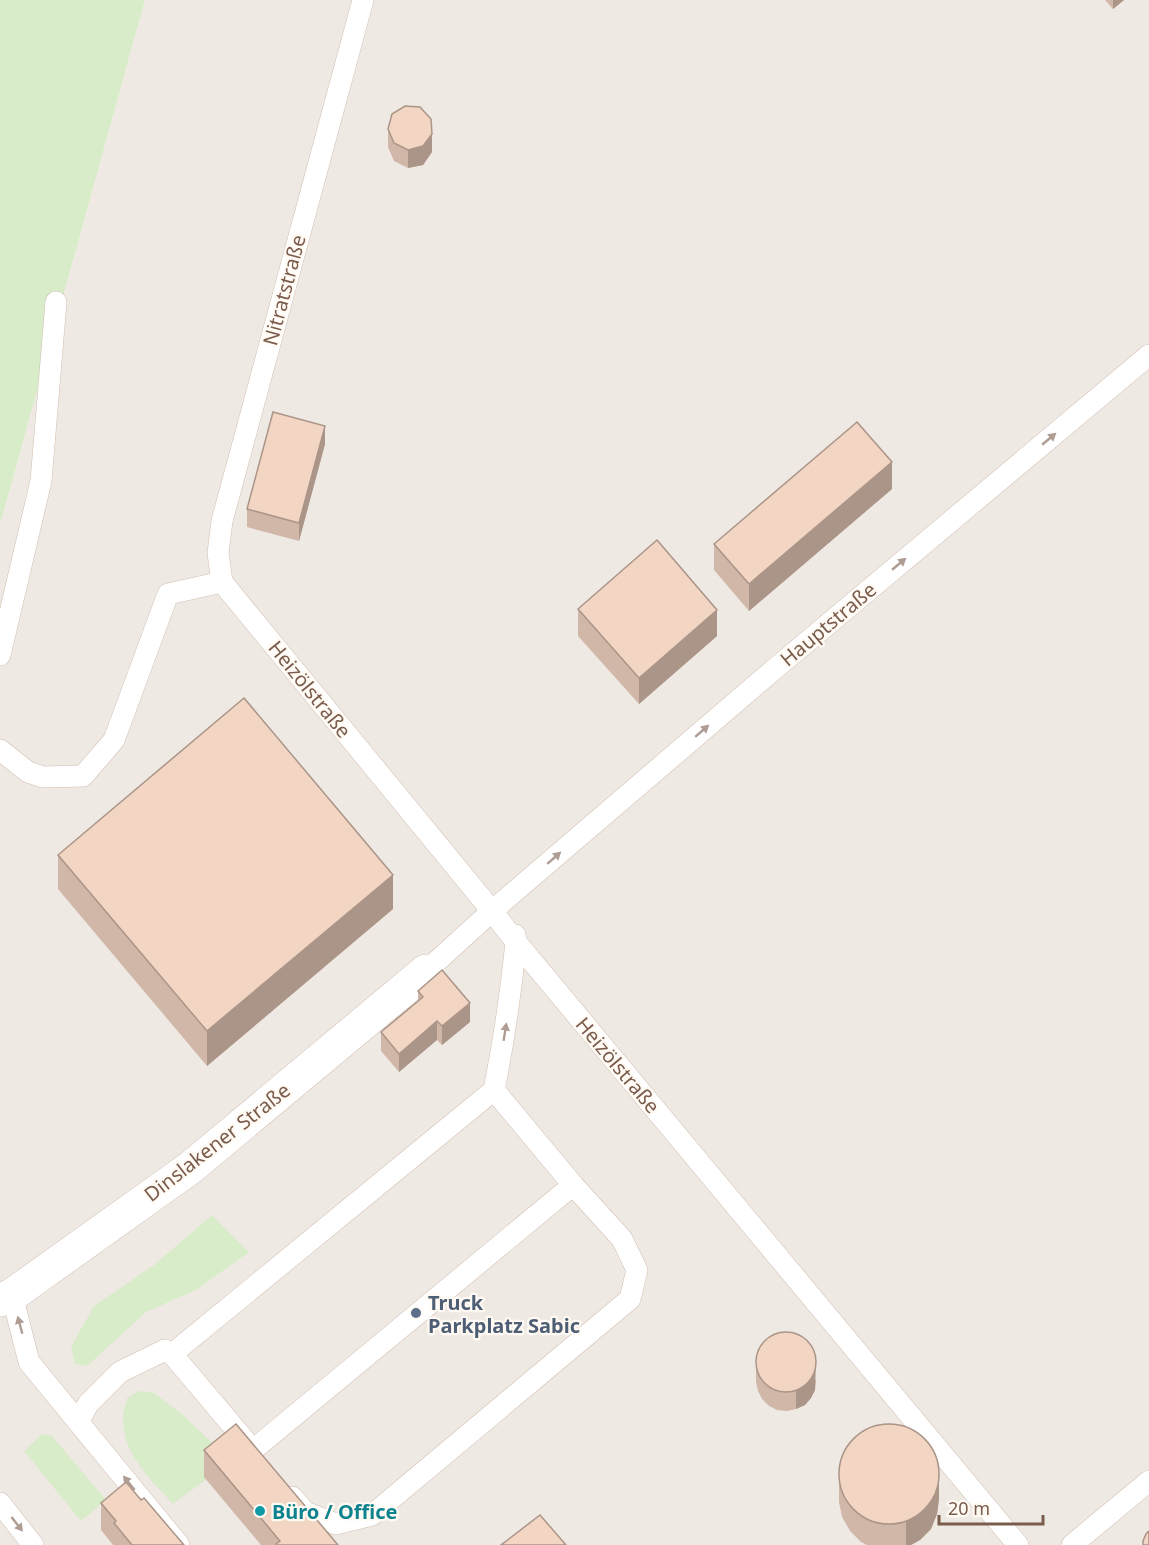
<svg xmlns="http://www.w3.org/2000/svg" width="1149" height="1545" font-family="'Noto Sans',sans-serif">
<style>
.industrial{fill:#efe9e4}
.green{fill:#d8ecc9}
.lines{fill:none;stroke-linecap:round;stroke-linejoin:round}
.service-casing{stroke:#d1beb0;stroke-width:22}
.minor-casing{stroke:#d1beb0;stroke-width:34}
.service{stroke:#fff;stroke-width:21}
.minor{stroke:#fff;stroke-width:33}
.wall{fill:#d1b7a8}
.shaded-wall{fill:#aa9588}
.building{fill:#f3d5c3;stroke:#aa9588;stroke-width:1.5}
.oneway{fill:#af9d94}
.service-dot{fill:#5c6f8a;stroke:#fffaf3;stroke-width:2}
.culture-dot{fill:#0f9aa8;stroke:#fffaf3;stroke-width:2}
.labels{text-anchor:middle;dominant-baseline:central;stroke-width:4.5;stroke-linejoin:round;paint-order:stroke}
.street-label{font-size:20px;fill:#7a5c4d;stroke:#fffaf3}
.service-label{font-size:20px;font-weight:bold;fill:#4e5e75;stroke:#fffaf3;text-anchor:start}
.culture-label{font-size:20px;font-weight:bold;fill:#0d838f;stroke:#fffaf3;text-anchor:start}
</style>
<rect width="100%" height="100%" fill="#fdf6ec"/>
<path class="industrial" d="M145,0H1149V1545H0V525Z"/>
<g class="green">
<path d="M0,0H145L0,525Z"/>
<path d="M212,1215L249,1252L196,1290L146,1312L87,1366L75,1364L71,1347L94,1306L154,1265Z"/>
<path d="M139,1391L154,1393L183,1415L231,1461L173,1504C150,1479 122,1454 123,1417C123,1411 126,1404 127,1398Z"/>
<path d="M42,1434L52,1436L106,1500L81,1521L24,1451Z"/>
</g>
<g class="lines">
<g class="service-casing">
<g id="service">
<path d="M222,582L492,911L516,942L1018,1545"/>
<path d="M222,582L218,553L222,521L363,0"/>
<path d="M0,655L41,481L56,302"/>
<path d="M0,750L28,772L43,777L83,776L114,740L168,594L222,582"/>
<path d="M426,971L492,911L771,672L1149,355"/>
<path d="M12,1295L29,1362L179,1545"/>
<path d="M172,1354L253,1450L573,1185"/>
<path d="M79,1421L88,1404L120,1372L165,1350L172,1354L494,1090C504,1040 511,992 516,942L515,935"/>
<path d="M292,1497L305,1512L336,1524L372,1515L630,1299L637,1270L622,1239L573,1185L494,1090"/>
<path d="M0,1503L33,1545"/>
<path d="M1072,1545L1149,1481"/>
</g>
</g>
<g class="minor-casing">
<path id="minor" d="M0,1300L12,1295L190,1168L426,971"/>
</g>
<use href="#service" class="service"/>
<use href="#minor" class="minor"/>
</g>
<g class="wall">
<path d="M1105,0H1124L1113,9Z"/>
<path d="M388,129L432,152L423,165L408,168L394,161L388,147Z"/>
<path d="M325,444L299,541L247,527V509Z"/>
<path d="M892,489L749,611L714,570V544Z"/>
<path d="M578,609L717,636L639,704L578,636Z"/>
<path d="M58,855L393,909L207,1066L58,889Z"/>
<path d="M418,991L470,1022L442,1045L437,1040L399,1072L381,1051V1032L418,1001Z"/>
<path d="M756,1363L816,1380L815,1390L811,1398L805,1405L796,1409L787,1411L777,1410L769,1406L762,1399L758,1391L756,1382Z"/>
<path d="M204,1450L338,1545H261L204,1477Z"/>
<path d="M839,1475L939,1499L937,1514L931,1529L920,1540L911,1545H867L861,1542L850,1531L842,1517L839,1502Z"/>
<path d="M141,1500L184,1545H113L101,1530V1503Z"/>
</g>
<g class="shaded-wall">
<path d="M1113,0H1124L1113,9Z"/>
<path d="M432,134V152L423,165L408,168V150Z"/>
<path d="M325,426V444L299,541V523Z"/>
<path d="M892,462V489L749,611V584Z"/>
<path d="M717,610V636L639,704V678Z"/>
<path d="M393,875V909L207,1066V1031Z"/>
<path d="M470,1003V1022L442,1045V1026Z"/>
<path d="M437,1021V1040L399,1072V1054Z"/>
<path d="M816,1362L815,1390L811,1398L805,1405L796,1409V1391Z"/>
<path d="M939,1472V1499L937,1514L931,1529L920,1540L911,1545H906V1521Z"/>
</g>
<g class="building">
<path d="M405,106L420,107L431,119L432,134L423,146L408,150L394,143L388,129L392,114Z"/>
<path d="M273,412L325,426L299,523L247,509Z"/>
<path d="M857,422L892,462L749,584L714,544Z"/>
<path d="M657,540L717,610L639,678L578,609Z"/>
<path d="M244,698L393,875L207,1031L58,855Z"/>
<path d="M442,970L470,1003L442,1026L437,1021L399,1054L381,1032L423,997L418,991Z"/>
<circle cx="786" cy="1362" r="30"/>
<path d="M236,1424L338,1545H277L276,1544L280,1541L204,1450Z"/>
<circle cx="889" cy="1474" r="50"/>
<path d="M126,1482L141,1500L144,1498L184,1545H132L114,1523L116,1521L101,1503Z"/>
<path d="M540,1515L566,1545H501Z"/>
<path d="M1149,1531V1545H1143V1541L1146,1534Z"/>
</g>
<defs><path id="oneway-solid" d="M-6-.8H1V-3.2L6.5 0L1 3.2V.8H-6Z" transform="scale(1.5)"/></defs>
<g class="oneway">
<use href="#oneway-solid" transform="translate(1049 439) rotate(-40)"/>
<use href="#oneway-solid" transform="translate(899 564) rotate(-40)"/>
<use href="#oneway-solid" transform="translate(702 731) rotate(-41)"/>
<use href="#oneway-solid" transform="translate(554 858) rotate(-41)"/>
<use href="#oneway-solid" transform="translate(505 1032) rotate(-81)"/>
<use href="#oneway-solid" transform="translate(20 1325) rotate(-105)"/>
<use href="#oneway-solid" transform="translate(129 1483) rotate(-129)"/>
<use href="#oneway-solid" transform="translate(17 1524) rotate(52)"/>
</g>
<circle class="service-dot" cx="416" cy="1313" r="6"/>
<circle class="culture-dot" cx="260" cy="1511" r="6"/>
<g class="labels">
<g class="street-label">
<text transform="translate(284 290) rotate(-75)">Nitratstraße</text>
<text transform="translate(828 624) rotate(-40)">Hauptstraße</text>
<text transform="translate(310 689) rotate(51)">Heizölstraße</text>
<text transform="translate(618 1065) rotate(50)">Heizölstraße</text>
<text transform="translate(217 1142) rotate(-38)">Dinslakener Straße</text>
</g>
<g class="service-label">
<text x="428" y="1302">Truck<tspan x="428" dy="23">Parkplatz Sabic</tspan></text>
</g>
<g class="culture-label">
<text x="272" y="1511">Büro / Office</text>
</g>
</g>
<path d="M939 1515v9h104v-9" fill="none" stroke="#7a5c4d" stroke-width="3"/>
<text x="948" y="1515" font-size="18" fill="#7a5c4d" stroke="#fffaf3" stroke-width="4.5" paint-order="stroke">20 m</text>
</svg>
